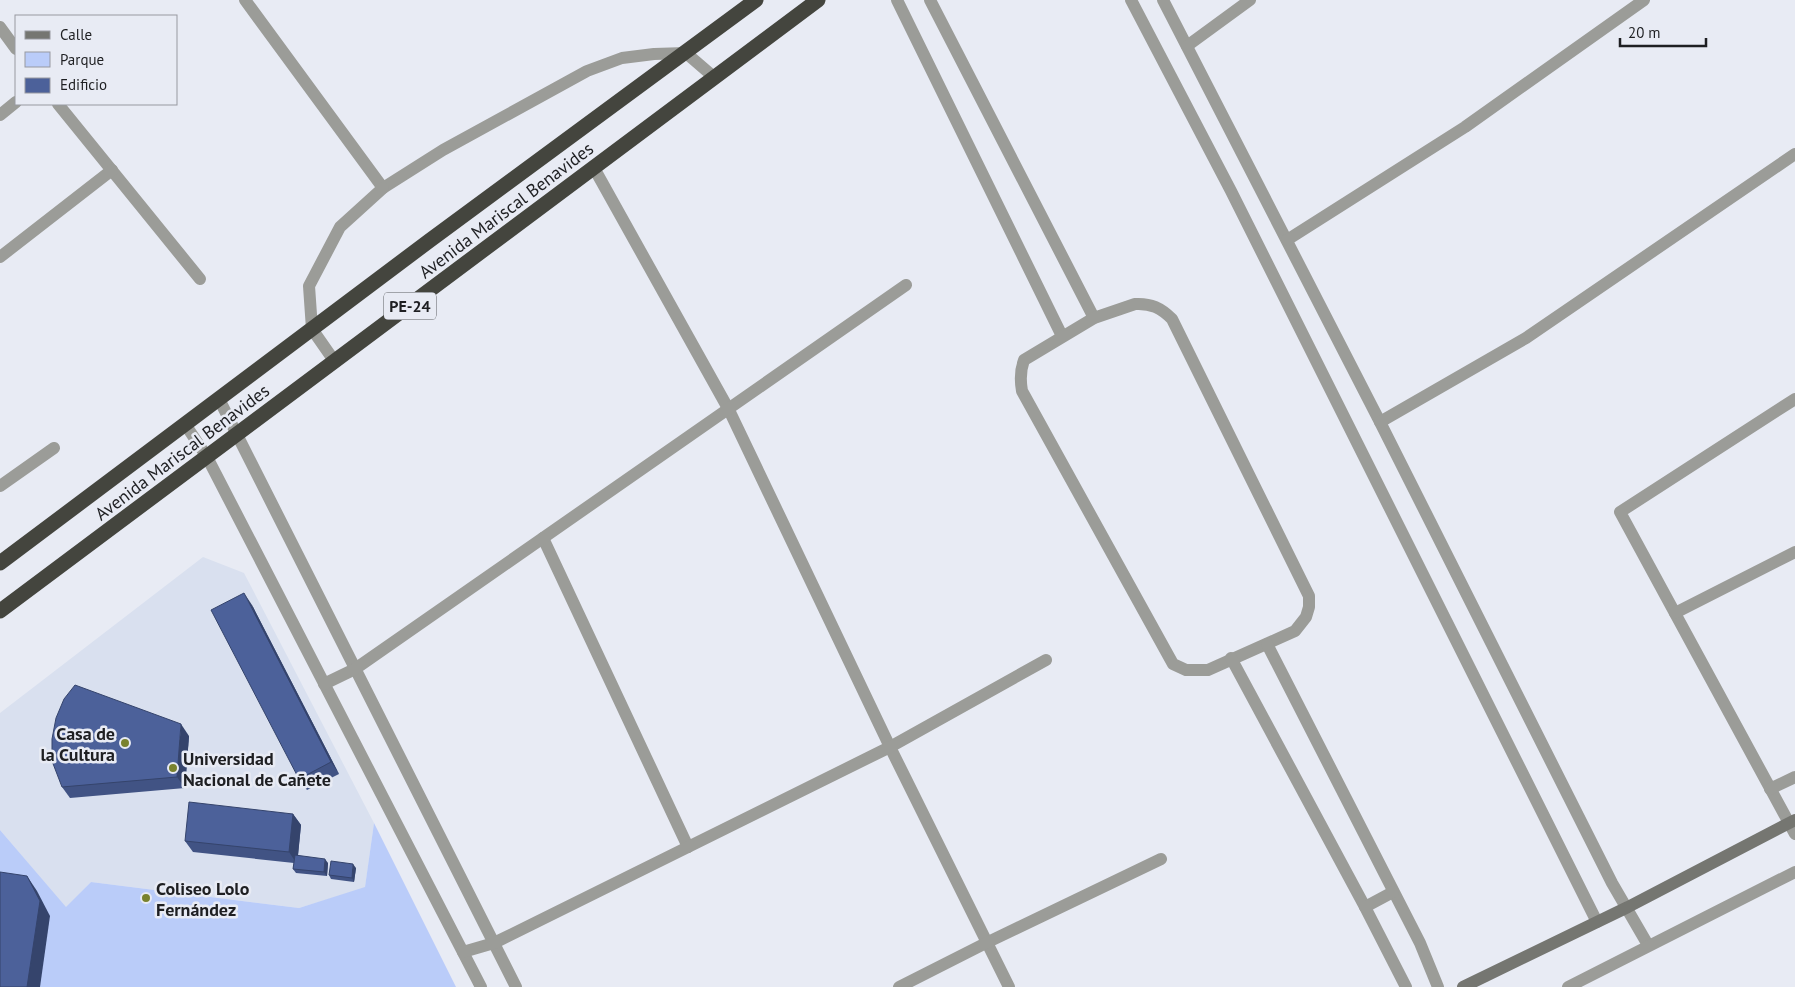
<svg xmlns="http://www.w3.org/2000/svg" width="1795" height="987" font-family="'PT Sans',sans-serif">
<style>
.built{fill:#d9e0ef}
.green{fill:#baccf9}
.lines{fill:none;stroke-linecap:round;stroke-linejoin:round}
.street{stroke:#9b9c98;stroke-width:12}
.secondary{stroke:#757671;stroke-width:12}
.highway{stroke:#44453e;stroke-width:15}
.wall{fill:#415384}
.shaded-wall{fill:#35446c}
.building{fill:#4c619a;stroke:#35446c}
.poi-dot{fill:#79822e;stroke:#e8ebf4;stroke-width:2}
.labels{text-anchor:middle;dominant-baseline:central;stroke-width:5;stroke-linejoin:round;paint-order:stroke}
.shield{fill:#e8ebf4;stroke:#5b5c61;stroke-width:1}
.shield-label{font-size:16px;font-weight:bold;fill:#1e1f22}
.street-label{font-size:18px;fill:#1e1f22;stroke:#e8ebf4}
.poi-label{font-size:18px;font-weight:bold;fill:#1e1f22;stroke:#e8ebf4;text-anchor:start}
</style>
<rect width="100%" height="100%" fill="#e8ebf4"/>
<path class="built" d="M203,557L244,573L374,823L365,888L299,908L91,882L66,908L0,830V713Z"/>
<path class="green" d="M374,823L456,987H0V830L66,907L91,882L299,908L365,887Z"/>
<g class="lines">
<g class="street">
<path d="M245,0L383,188L443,150L587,71L622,58L654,54L686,53L715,78"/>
<path d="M897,0L1062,336"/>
<path d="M930,0L1094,318"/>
<path d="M1131,0L1231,191L1597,922"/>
<path d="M1163,0L1380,422L1612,883L1648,945"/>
<path d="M0,27L16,49"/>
<path d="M1187,46L1250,0"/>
<path d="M58,104L200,279"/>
<path d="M0,115L16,102"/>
<path d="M594,168L729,410L890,747L1009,987"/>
<path d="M1287,240L1465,127L1644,0"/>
<path d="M0,257L112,170"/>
<path d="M1135,304C1151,303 1161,308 1172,319L1309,596V607L1306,617L1295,631L1208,670H1186L1173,664L1022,391C1020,380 1020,371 1024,360L1094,318Z"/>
<path d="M335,362L312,329L309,286L340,227L383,188"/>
<path d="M219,399L516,987"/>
<path d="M1795,399L1620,512L1795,834"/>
<path d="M1380,422L1526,338L1795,154"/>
<path d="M185,424L207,457L481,987"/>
<path d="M0,486L54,448"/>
<path d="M543,538L688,847"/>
<path d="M1675,613L1795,552"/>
<path d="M1267,644L1420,943L1438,987"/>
<path d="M1231,658L1365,907L1406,987"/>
<path d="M324,684L355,669L906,285"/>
<path d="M1770,789L1795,777"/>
<path d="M1365,907L1393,892"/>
<path d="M463,952L494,943L890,747L1046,660"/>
<path d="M899,987L986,943L1161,859"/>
<path d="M1568,987L1795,872"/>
</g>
<path class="secondary" d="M1463,987L1628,907L1795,820"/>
<g class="highway">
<path d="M0,563L429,241L756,0"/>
<path d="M0,611L818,0"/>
</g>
</g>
<g class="wall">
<path d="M252,605L339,774L307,790L299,779Z"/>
<path d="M189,736L185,788L70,798L62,787Z"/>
<path d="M293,814L301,825L298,856L328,863L327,876L296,873L293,869L294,863L193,852L185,841Z"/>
<path d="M356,868L354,882L331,879L329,875Z"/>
</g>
<g class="shaded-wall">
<path d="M244,593L252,605L339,774L331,762Z"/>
<path d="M181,724L189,736L185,788L177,777Z"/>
<path d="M293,814L301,825L297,864L289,852Z"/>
<path d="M325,859L328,863L327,876L324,872Z"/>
<path d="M353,864L356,868L354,882L352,878Z"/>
<path d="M27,876L37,891L50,916L40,987H27Z"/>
</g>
<g class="building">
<path d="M244,593L331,762L299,779L211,610Z"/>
<path d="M75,685L181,724L177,777L62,787L52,761V739L56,718L64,699Z"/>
<path d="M189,802L293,814L289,852L185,841Z"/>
<path d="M295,855L325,859L324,872L293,869Z"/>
<path d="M331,861L353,864L352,878L329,875Z"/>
<path d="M0,872L27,876L40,901L27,987H0Z"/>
</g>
<g class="poi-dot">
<circle cx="125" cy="743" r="5"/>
<circle cx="173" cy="768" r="5"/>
<circle cx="146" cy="898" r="5"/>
</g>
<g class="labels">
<rect class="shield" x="384" y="292.5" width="52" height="27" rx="4"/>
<g class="shield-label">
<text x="410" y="306">PE-24</text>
</g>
<g class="street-label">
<text transform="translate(506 210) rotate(-37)">Avenida Mariscal Benavides</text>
<text transform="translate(182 452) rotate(-37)">Avenida Mariscal Benavides</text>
</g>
<g class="poi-label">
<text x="115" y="733" text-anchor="end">Casa de<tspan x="115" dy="21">la Cultura</tspan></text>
<text x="183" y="758">Universidad<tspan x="183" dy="21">Nacional de Cañete</tspan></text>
<text x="156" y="888">Coliseo Lolo<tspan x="156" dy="21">Fernández</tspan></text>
</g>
</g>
<rect x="15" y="15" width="162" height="90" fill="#e8ebf4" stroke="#9799a0"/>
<rect x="25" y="31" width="25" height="8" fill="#757671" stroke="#9799a0"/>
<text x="60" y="40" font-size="15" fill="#1e1f22">Calle</text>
<rect x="25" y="52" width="25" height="15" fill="#baccf9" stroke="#9799a0"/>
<text x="60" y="65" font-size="15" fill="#1e1f22">Parque</text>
<rect x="25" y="78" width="25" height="15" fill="#4c619a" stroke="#9799a0"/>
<text x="60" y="90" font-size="15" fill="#1e1f22">Edificio</text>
<path d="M1620 38v8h86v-8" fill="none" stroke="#1e1f22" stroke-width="2.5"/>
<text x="1628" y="38" font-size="15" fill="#1e1f22" stroke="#e8ebf4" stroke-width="4" paint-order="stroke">20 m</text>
</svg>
